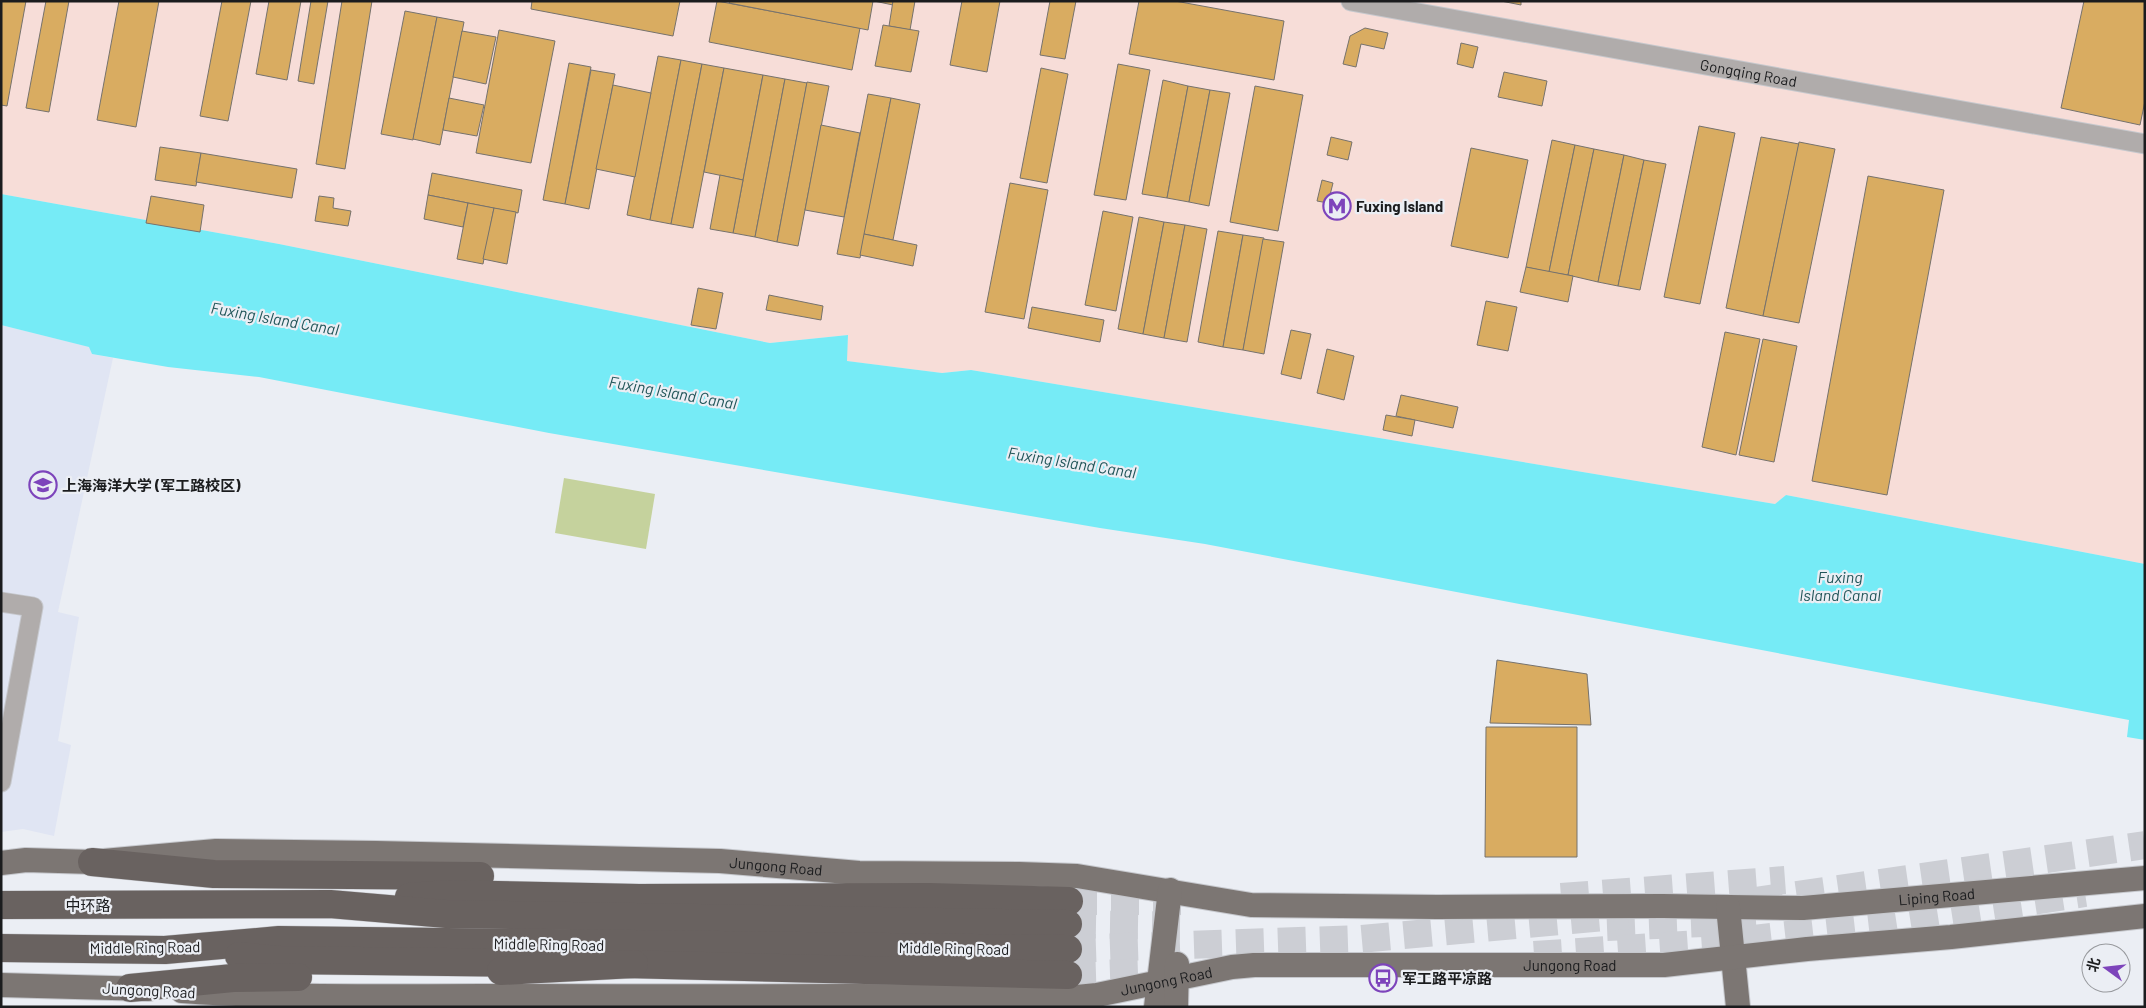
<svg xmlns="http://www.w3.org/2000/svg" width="2146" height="1008" font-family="Barlow,'Noto Sans SC',sans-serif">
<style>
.industrial{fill:#f7ddd8}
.built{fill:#e0e5f3}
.green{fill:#c5d29d}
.water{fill:#76ebf6}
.building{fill:#d9ac61;stroke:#76726d}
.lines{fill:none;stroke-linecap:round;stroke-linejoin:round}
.highway-tunnel{stroke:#ccced4;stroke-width:28;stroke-dasharray:28 14;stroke-linecap:butt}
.minor-casing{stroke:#c6c8cd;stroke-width:21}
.major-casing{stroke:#c6c8cd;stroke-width:26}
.highway-casing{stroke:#c6c8cd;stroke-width:29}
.minor{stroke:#b0acab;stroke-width:19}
.major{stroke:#7c7673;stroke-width:24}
.highway{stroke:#696260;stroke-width:28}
.labels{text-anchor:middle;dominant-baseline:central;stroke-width:4.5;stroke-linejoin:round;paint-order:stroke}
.street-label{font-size:15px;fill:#1b1c1e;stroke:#ebeef4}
.poi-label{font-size:15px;font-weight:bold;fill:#1b1c1e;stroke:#ebeef4;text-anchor:start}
.water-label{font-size:16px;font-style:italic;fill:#215559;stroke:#ebeef4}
</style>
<rect width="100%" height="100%" fill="#ebeef4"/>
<path class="industrial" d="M1,1H2145V564L1786,495L1775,504L971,370L942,373L846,361L848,335L770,343L279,244L1,194Z"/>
<path class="built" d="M1,325L90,347L92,354L113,358L58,612L79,617L58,741L71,745L54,836L23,829L1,832Z"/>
<path class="green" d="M564,478L655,494L646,549L555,533Z"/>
<path class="water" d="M1,194L279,244L770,343L848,335L847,361L942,373L971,370L1775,504L1786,495L2145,564V740L2127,737L2129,720L1205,544L1100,528L549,433L259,377L168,367L92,354L89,347L1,325Z"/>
<g class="building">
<path d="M1,1H26L7,106L1,105Z"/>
<path d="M46,1H69L49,112L26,108Z"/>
<path d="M119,1H159L136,127L97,120Z"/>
<path d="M222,1H251L228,121L200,116Z"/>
<path d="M269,1H301L287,80L256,74Z"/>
<path d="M311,1H328L314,84L298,81Z"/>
<path d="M342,1H372L345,169L316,164Z"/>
<path d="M532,1H680L673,36L531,9Z"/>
<path d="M717,1L860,28L852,70L709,42Z"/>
<path d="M730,1H873L868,30L729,3Z"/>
<path d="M874,1H893V5Z"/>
<path d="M893,1H915L910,30L889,26Z"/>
<path d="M962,1H1000L987,72L950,65Z"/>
<path d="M1050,1H1076L1065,59L1040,55Z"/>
<path d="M1139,1H1175L1284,21L1274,80L1129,54Z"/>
<path d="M1501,1H1521V5Z"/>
<path d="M2084,1H2145V101L2140,125L2061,108Z"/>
<path d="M405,11L437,17L413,140L381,134Z"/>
<path d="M437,17L464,22L440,145L413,139Z"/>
<path d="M883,25L919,31L911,72L875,66Z"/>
<path d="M1365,28L1388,33L1384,49L1361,44L1356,67L1343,64L1350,36Z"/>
<path d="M499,30L555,41L531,163L476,153Z"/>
<path d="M462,31L496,37L486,84L453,77Z"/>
<path d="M1461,43L1478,47L1473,68L1457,64Z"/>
<path d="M658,56L681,60L650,220L627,215Z"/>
<path d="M681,60L702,64L671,224L650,220Z"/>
<path d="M569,63L591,67L565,204L543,200Z"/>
<path d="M702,64L724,68L693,228L671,224Z"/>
<path d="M1118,64L1150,70L1126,200L1094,195Z"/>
<path d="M724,68L763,75L743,180L704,172Z"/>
<path d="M1041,68L1068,74L1047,183L1020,178Z"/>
<path d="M591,70L615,74L589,209L565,204Z"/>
<path d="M1504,72L1547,81L1542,106L1498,97Z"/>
<path d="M763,75L785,79L755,237L733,233Z"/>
<path d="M785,79L807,83L777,242L755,237Z"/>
<path d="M1163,80L1188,86L1167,198L1142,194Z"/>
<path d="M807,82L829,86L798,246L777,242Z"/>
<path d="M613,85L651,93L635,177L596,169Z"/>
<path d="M1188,86L1210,90L1189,202L1167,198Z"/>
<path d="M1255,86L1303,95L1278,231L1230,222Z"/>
<path d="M1210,90L1230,93L1209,206L1189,202Z"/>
<path d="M868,94L891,98L860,258L837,254Z"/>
<path d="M449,98L484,105L477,136L443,130Z"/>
<path d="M891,98L920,104L893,240L864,234Z"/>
<path d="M821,125L860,133L844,217L805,210Z"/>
<path d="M1699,126L1735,133L1700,304L1664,297Z"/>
<path d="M1331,137L1352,142L1348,160L1327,155Z"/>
<path d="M1761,137L1799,144L1763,316L1726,308Z"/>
<path d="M1552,140L1575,145L1549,272L1526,267Z"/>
<path d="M1799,142L1835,149L1799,323L1763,316Z"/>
<path d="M1575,145L1594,149L1568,275L1549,272Z"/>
<path d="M160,147L201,153L196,186L155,180Z"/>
<path d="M1471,148L1528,160L1508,258L1451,246Z"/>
<path d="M1594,149L1624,155L1598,282L1568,275Z"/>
<path d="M201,153L297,169L292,198L196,182Z"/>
<path d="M1624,155L1644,160L1618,286L1598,282Z"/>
<path d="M1644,160L1666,164L1640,290L1618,286Z"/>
<path d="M432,173L522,190L518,213L428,195Z"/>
<path d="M720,175L743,180L733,233L710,229Z"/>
<path d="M1868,176L1944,190L1887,495L1812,481Z"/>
<path d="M1322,180L1333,183L1328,203L1317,201Z"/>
<path d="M1010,183L1048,190L1024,319L985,312Z"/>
<path d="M428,195L468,203L463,227L424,219Z"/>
<path d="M151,196L204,205L200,232L146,223Z"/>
<path d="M319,196L334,198L333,208L351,211L348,226L315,221Z"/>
<path d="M468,203L494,208L483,264L457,259Z"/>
<path d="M494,208L516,212L507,264L483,259Z"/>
<path d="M1103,211L1133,217L1116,311L1085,305Z"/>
<path d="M1139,217L1164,222L1143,334L1118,329Z"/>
<path d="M1164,222L1185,225L1164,338L1143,334Z"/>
<path d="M1185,225L1207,229L1187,342L1164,338Z"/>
<path d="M1218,231L1243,235L1223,347L1198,342Z"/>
<path d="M864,234L917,245L913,266L860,255Z"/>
<path d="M1243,235L1264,238L1243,350L1223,347Z"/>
<path d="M1263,239L1284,242L1264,354L1243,350Z"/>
<path d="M1526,267L1573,276L1568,302L1520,292Z"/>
<path d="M698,288L723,293L716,329L691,325Z"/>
<path d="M769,295L823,306L821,320L766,310Z"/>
<path d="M1486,301L1517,307L1508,351L1477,345Z"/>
<path d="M1032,307L1104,320L1100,342L1028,328Z"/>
<path d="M1291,330L1311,334L1301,379L1281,374Z"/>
<path d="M1725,332L1760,339L1736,455L1702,447Z"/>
<path d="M1763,339L1797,346L1774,462L1739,455Z"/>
<path d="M1327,349L1354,356L1344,400L1317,393Z"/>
<path d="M1401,395L1458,407L1453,428L1396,416Z"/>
<path d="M1386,415L1415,420L1412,436L1383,430Z"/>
<path d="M1497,660L1587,674L1591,725L1490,723Z"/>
<path d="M1486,727H1577V857H1485Z"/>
</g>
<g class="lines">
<g class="highway-tunnel">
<path d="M1561,897L1785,880"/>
<path d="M1069,901H1193"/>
<path d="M1755,901L2145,845"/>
<path d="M1068,924L1191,926"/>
<path d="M1607,927L1756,921"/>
<path d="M1068,949L1360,939L1628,915"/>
<path d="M1534,955L1727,942L1891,923L2085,893"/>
<path d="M1068,975L1186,971"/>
</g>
<g class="minor-casing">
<g id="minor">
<path id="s1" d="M1351,1L2145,144"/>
<path d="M1,602L33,607L1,782"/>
</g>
</g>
<g class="major-casing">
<g id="major">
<path id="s2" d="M1,863L26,860L92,862L216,851L376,853L720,861L859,873L1019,874L1077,876L1251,905L1437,907L1663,906L1803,908L2145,878"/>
<path d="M1728,907L1738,1007"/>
<path d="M1,985L149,989"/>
<path id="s3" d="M182,991C283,998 383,996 483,996C681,997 879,995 1077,997L1097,995L1232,967L1254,965H1664L1807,949L1951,937L2145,916"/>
<path d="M1156,1007L1170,890"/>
<path d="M1176,1007L1177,964"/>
</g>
</g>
<g class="highway-casing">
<g id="highway">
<path d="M92,862L214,874L480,876"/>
<path d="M409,897L448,894L639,898L929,897L1069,901"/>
<path d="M1,905L330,904L446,914L1068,924"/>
<path d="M1,948L165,950L279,940L1068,949"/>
<path d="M239,956L279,960L521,963"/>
<path d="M624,964L1068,975"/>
<path d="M501,971L634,964"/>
<path d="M130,988L233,978L298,977"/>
</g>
</g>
<use href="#minor" class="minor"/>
<use href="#major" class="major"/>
<use href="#highway" class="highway"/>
</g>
<defs>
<g id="metro-ring" transform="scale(1.4375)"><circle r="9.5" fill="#ebeef4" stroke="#7d44bb" stroke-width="1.5"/><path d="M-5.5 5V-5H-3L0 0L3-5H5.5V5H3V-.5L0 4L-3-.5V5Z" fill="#7d44bb"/></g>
<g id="university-ring" transform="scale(1.4375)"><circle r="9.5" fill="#ebeef4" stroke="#7d44bb" stroke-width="1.5"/><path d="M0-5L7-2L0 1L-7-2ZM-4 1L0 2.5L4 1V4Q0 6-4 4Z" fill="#7d44bb"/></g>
<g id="bus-ring" transform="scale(1.4375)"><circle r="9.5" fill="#ebeef4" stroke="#7d44bb" stroke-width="1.5"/><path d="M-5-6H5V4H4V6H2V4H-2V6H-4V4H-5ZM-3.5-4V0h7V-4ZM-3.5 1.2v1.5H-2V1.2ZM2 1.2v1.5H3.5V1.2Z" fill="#7d44bb"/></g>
</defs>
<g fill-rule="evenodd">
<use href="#metro-ring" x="1337" y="206"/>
<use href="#university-ring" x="43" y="485"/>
<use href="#bus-ring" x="1383" y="978"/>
</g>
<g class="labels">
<g class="street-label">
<text stroke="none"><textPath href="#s1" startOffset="404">Gongqing Road</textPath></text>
<text stroke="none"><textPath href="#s2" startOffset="776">Jungong Road</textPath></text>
<text stroke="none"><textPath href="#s2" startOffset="1940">Liping Road</textPath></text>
<text x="88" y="905">中环路</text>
<text transform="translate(549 944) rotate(1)">Middle Ring Road</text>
<text transform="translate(145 947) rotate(-1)">Middle Ring Road</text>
<text transform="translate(954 948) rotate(1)">Middle Ring Road</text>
<text stroke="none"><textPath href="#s3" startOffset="1391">Jungong Road</textPath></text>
<text stroke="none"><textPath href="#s3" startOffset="986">Jungong Road</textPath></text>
<text transform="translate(149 990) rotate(3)">Jungong Road</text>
</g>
<g class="poi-label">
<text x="1356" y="206">Fuxing Island</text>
<text x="62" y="485">上海海洋大学 (军工路校区)</text>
<text x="1402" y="978">军工路平凉路</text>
</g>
<g class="water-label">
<text transform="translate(275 318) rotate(10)">Fuxing Island Canal</text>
<text transform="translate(673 392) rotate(10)">Fuxing Island Canal</text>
<text transform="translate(1072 462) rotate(9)">Fuxing Island Canal</text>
<text x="1840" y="576">Fuxing<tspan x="1840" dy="18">Island Canal</tspan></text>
</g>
</g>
<rect width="2146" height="1008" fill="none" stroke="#1b1c1e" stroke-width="5"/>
<g transform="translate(2106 968) rotate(285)"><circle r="24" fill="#ebeef4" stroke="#989a9e"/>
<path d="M0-4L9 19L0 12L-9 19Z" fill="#7d44bb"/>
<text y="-8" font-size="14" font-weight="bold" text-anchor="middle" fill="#1b1c1e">北</text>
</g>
</svg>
